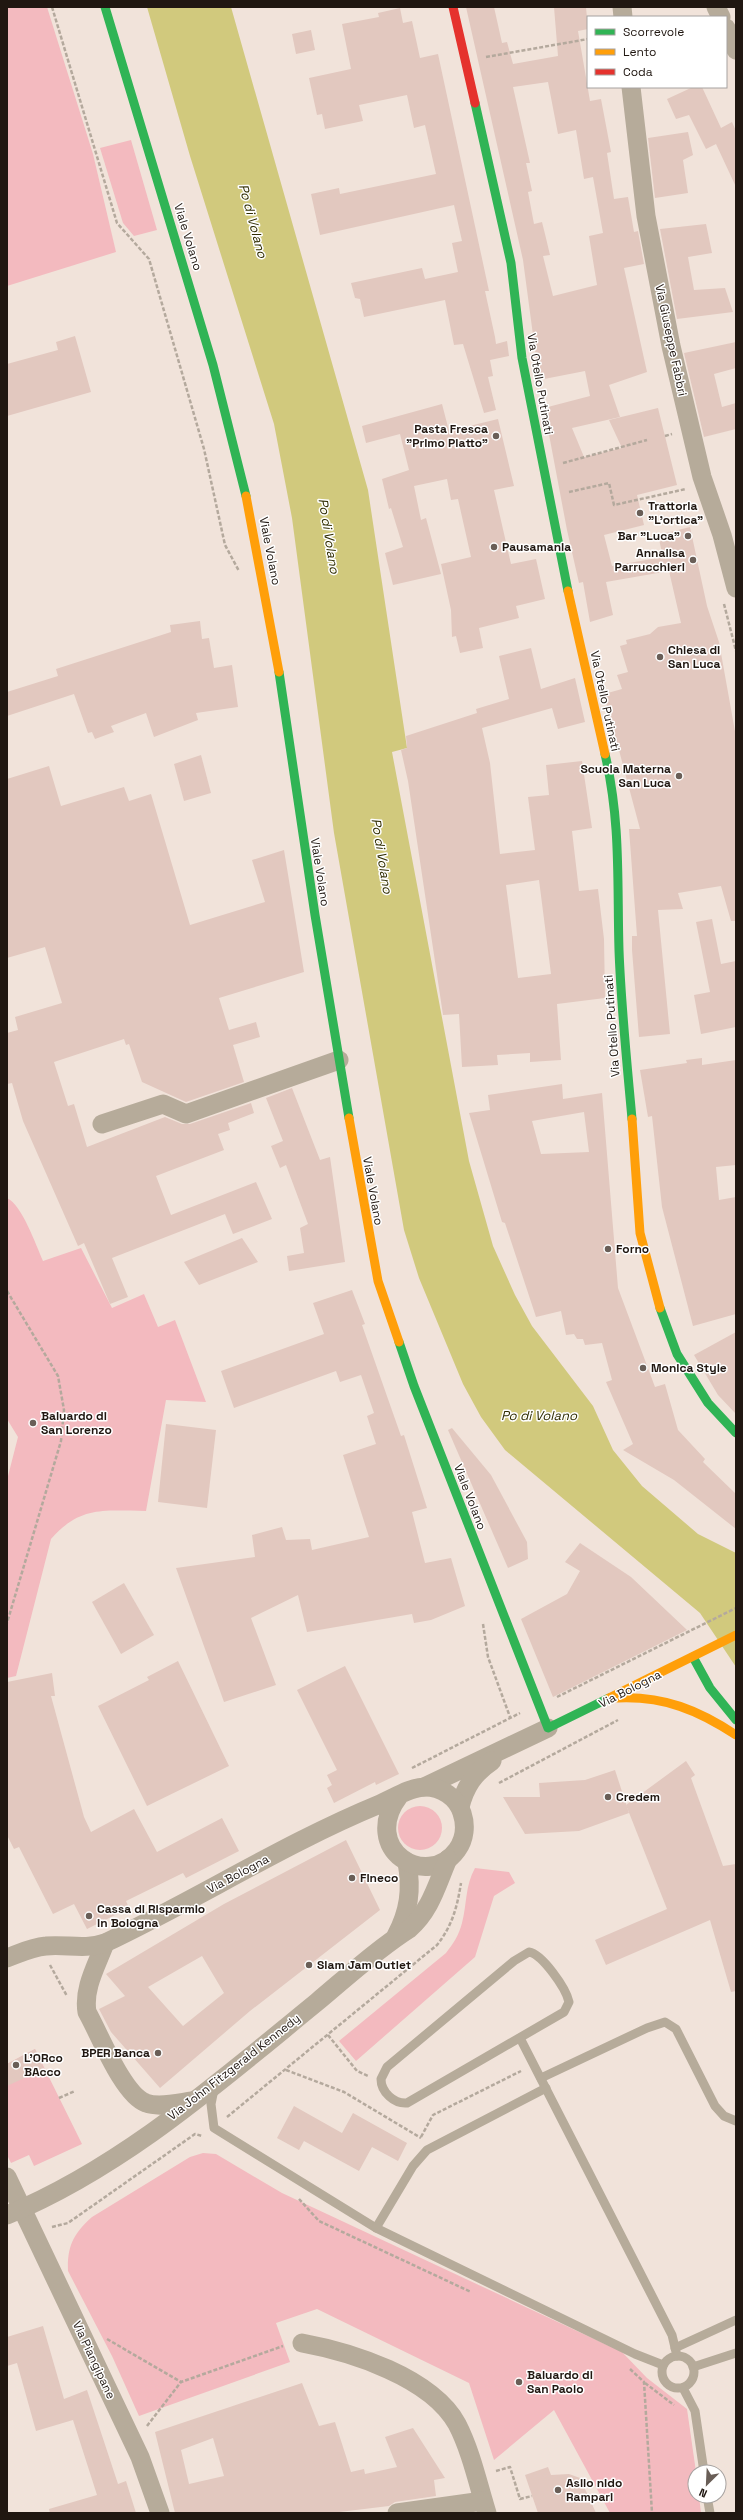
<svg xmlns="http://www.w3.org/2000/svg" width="743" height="2520" font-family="'Space Grotesk',sans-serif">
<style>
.green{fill:#f3babf}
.water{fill:#d1c97d}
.building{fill:#e2c8bf;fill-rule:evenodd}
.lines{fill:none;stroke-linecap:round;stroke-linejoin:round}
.path{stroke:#b4a99d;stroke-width:2.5;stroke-dasharray:4 2;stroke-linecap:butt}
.lane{stroke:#b6ab9a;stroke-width:9}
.street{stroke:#b6ab9a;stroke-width:19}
.fast{stroke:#30b455;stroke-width:9}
.slow{stroke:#ff9f0a;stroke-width:9}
.jam{stroke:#e5322d;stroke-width:9}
.poi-dot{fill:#695e57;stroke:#fff;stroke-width:1.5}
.labels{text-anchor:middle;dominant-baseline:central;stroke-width:3;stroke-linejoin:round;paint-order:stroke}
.street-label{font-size:12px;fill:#201711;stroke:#fff}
.poi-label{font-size:12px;font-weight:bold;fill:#201711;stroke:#fff;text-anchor:start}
.water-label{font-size:13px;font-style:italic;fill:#2f2c00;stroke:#fff}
</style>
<rect width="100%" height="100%" fill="#f1e3da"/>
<g class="green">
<path d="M7,7H47L93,154L116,252L7,286Z"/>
<path d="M131,140L157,230L134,236L123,223L100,148Z"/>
<path d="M7,1198C22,1205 36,1245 43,1261L81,1248L112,1308L144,1294L158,1327L175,1320L206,1402L166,1400L146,1511C105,1511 81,1505 51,1539L16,1676L7,1678V1480L18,1437L7,1419Z"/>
<circle cx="420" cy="1828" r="22"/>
<path d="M475,1868L509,1872L515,1883L494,1896L475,1957L356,2061L339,2041L446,1953C453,1944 459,1935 462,1923C467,1904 465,1886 475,1868Z"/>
<path d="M35,2049L82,2144L34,2166L29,2155L11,2163L7,2155V2064Z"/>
<path d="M203,2153L216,2154L282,2193L622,2352L647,2378L687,2409L696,2472L695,2496H699L701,2513H610L554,2410L494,2460L469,2383L317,2309L276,2323L290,2362L139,2416L112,2356L68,2271C67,2246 74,2233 92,2217L190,2157Z"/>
</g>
<path class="water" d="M147,7H231L368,490L407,748L392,752L469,1161L493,1246L515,1295L532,1326L593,1406L613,1450L642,1486L698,1534L736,1553V1667L700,1613L505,1450L481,1417L463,1384L419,1278L404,1230L334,833L292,518L274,424L190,156Z"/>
<g class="building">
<path d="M466,7H494L502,43L507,42L513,64L558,56L554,7H586L588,29L578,31L590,101L601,99L611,152L607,153L614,199L628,197L634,232L638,231L644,264L624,268L647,372L609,385L620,417L572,428L584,457L622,448L609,420L658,408L677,485L637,495L644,525L604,535L612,566L663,557L658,535L690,527L707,606L719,642L736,737V921H731L721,886L678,893L683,909L658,910L670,1034L639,1037L632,950V936H637L629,829H640L604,694L622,689L617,675L628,672L620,646L627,644L626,640L650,634L658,627L681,623L669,571L606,582L613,615L590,622L583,582L579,583L567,530L544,408L590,396L585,371L539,380L523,260ZM548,82L558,134L576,130L584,179L593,177L603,233L589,236L597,285L553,296L543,256L550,255L545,234L542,222L534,224L528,192L532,191L526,163H530L513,87Z"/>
<path d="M400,8L403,23L412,21L420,58L438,54L489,291H485L495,337L496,344L507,341L509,356L490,360L493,376L488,377L496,410L484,413L463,344L454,345L445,300L364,317L360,299L355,298L351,283L422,268L425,279L458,272L452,243L462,241L454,205L320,235L311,194L339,188L340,194L436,174L425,125L414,128L407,95L359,105L363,121L325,129L322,114L317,115L309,78L351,69L342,24L379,17L378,13Z"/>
<path d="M311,30L315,50L296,54L292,34Z"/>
<path d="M693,87H702L721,128L732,122L736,131V187L716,144L706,149L689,115L676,119L667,99Z"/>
<path d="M688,132L693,155L683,160L688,193L655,198L648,138Z"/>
<path d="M706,224L712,253L688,257L694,290L725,288L733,312L677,319L660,229Z"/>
<path d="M75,336L91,392L7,416V364L58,350L56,342Z"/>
<path d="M736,342V368L714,374L722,407L736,403V429L704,437L684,353Z"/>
<path d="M442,404L449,431L498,419L514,486L494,490L511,564L536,559L545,599L516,606L519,618L479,628L483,648L460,653L456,636L452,637L451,610L441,564L471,557L458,499L451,500L447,479L414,486L421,520L426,518L441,574L393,585L385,553L403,547L391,508L389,509L382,479L409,470L400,434L366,443L362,426Z"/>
<path d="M200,621L202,639L209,638L214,668L232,665L238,707L196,713L198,720L154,737L146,713L111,726L114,732L95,739L92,732L88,733L74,694L7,716V692L58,676L56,669L171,632L170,625Z"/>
<path d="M531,648L541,689L575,678L585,722L558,729L552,708L482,728L490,763L500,854L535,850L528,797L549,795L546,765L582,761L592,828L572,831L579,891L598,889L604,939L605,998L557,1004L561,1060L530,1062V1053L497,1055L498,1065L462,1067L459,1014L443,1015L408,781L401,750L407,748L406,736L477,713L476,709L509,699L499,656ZM539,880L551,974L518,978L506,885Z"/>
<path d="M201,755L211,793L184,801L174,764Z"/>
<path d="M49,766L61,806L124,787L129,801L151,794L190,925L265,902L252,860L284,850L304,972L219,998L229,1030L256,1022L260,1037L233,1045L244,1082L186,1102L142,1082L129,1044L126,1045L124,1039L54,1062L68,1106L74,1104L87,1147L165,1117L182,1124H190L251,1103L254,1113L228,1123L230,1130L218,1134L224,1150L156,1176L171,1215L256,1182L272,1219L233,1234L225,1214L112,1258L128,1297L110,1304L84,1243L78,1246L23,1121L12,1083L7,1084V1033L18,1030L15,1017L62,1003L45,947L7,958V779Z"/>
<path d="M712,919L721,964L736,961V1027L701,1034L694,995L710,992L696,922Z"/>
<path d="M702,1058V1065L736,1060V1165L716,1167L719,1200L736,1197V1314L693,1326L662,1207L652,1116L648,1117L640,1070L687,1063L686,1060Z"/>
<path d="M562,1084L563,1099L602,1093L618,1288L655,1387L665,1384L678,1430L705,1459L703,1462L736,1494V1529L674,1480L623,1450L633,1444L606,1382L612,1380L602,1343L585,1345L583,1339H577L574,1334L566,1335L561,1311L536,1317L505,1223L502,1222L469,1113L490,1110L488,1095ZM584,1112L589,1152L541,1154L532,1121Z"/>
<path d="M292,1088L320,1160L330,1157L345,1262L289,1271L287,1256L304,1253L300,1228L308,1224L286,1165L280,1168L271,1146L283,1141L266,1098Z"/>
<path d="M242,1238L258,1262L199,1285L184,1262Z"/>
<path d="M352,1290L365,1324L362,1325L401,1436L404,1435L427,1508L412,1512L425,1563L451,1558L465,1606L431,1620L414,1623L412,1614L307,1632L298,1595L251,1618L276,1685L224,1702L176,1568L255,1557L252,1535L282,1527L286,1540L310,1539L312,1550L369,1537L343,1455L376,1444L367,1416L374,1413L361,1375L340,1382L336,1371L234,1408L221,1371L324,1334L313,1303Z"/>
<path d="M736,1332V1414L718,1395L694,1355Z"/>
<path d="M166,1424L216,1430L207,1508L158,1502Z"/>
<path d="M452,1428L491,1475L527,1542L528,1559L508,1568L448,1430Z"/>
<path d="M580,1543L631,1577L687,1630L553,1697L521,1619L567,1594L580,1571L565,1562Z"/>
<path d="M124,1583L154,1635L121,1654L92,1602Z"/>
<path d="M178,1661L229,1766L147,1806L98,1706L149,1680L147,1677Z"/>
<path d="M345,1666L399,1774L376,1785L375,1782L334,1803L327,1788L332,1785L327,1775L337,1770L297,1690Z"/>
<path d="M52,1673L55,1696H51L84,1817L91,1832L134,1809L157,1852L222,1818L239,1851L186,1878L183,1873L126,1901L129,1908L87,1929L74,1904L53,1914L19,1847L14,1849L7,1835V1682Z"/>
<path d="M686,1761L695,1775L691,1778L723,1866L736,1864V1991L731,1992L710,1920L606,1965L595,1940L667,1909L626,1805Z"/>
<path d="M615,1770L629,1813L579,1831L525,1834L503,1797H540L539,1783L585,1780Z"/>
<path d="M346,1840L380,1910L250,2011L160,2088L111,2032L99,2009L125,1996L106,1974L224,1904ZM202,1956L224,1993L183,2026L148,1987Z"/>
<path d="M35,2049L44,2069L7,2086V2064Z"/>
<path d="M294,2106L342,2133L353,2113L407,2143L398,2161L372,2147L359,2171L304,2141L299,2150L277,2138Z"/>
<path d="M43,2326L64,2399L87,2390L118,2484L126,2481L136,2513H50L49,2509L97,2495L73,2420L36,2431L17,2363L7,2366V2337Z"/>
<path d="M302,2383L319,2426L335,2422L351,2472L364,2469L365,2474L397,2467L385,2437L413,2428L445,2478L434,2480L436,2496L395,2502L389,2506L331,2513H175L155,2432ZM213,2438L224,2476L189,2484L181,2450Z"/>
<path d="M548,2467L551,2475L569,2474L580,2478L596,2513H538L525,2475Z"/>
</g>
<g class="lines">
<g class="path">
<path d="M52,7L117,223L149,259L204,449L225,545L239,571"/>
<path d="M486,57L588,39"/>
<path d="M665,436L672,434"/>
<path d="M563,463L647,440"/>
<path d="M569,492L609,483L614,505L686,489"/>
<path d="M724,604L736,651"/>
<path d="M7,1291L58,1376L64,1410L61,1441L7,1623"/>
<path d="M483,1624L488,1657L510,1717"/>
<path d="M557,1697L736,1608"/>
<path d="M412,1768L520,1713"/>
<path d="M499,1783L618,1720"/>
<path d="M50,1965L67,1996"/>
<path d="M328,2035L357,2071L368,2076"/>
<path d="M286,2070L344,2092L421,2138"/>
<path d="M59,2098L75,2091"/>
<path d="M227,2117L437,1945C452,1926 457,1908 461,1883"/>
<path d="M421,2137L433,2115L521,2071"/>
<path d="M299,2199L319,2221L471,2292"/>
<path d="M52,2227L68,2223L195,2134L202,2136"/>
<path d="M107,2339L181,2382"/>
<path d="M630,2369L644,2382L652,2513"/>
<path d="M645,2383L674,2405"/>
<path d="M147,2426L181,2382L283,2346"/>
<path d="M496,2471L510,2467L520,2499L532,2496"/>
<path d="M691,2479L692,2494"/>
</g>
<g class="lane">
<path d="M529,1952C542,1954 566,1988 569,2002L564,2012L407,2103C394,2104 381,2092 381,2079L387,2067L514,1961Z"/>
<path d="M520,2038L672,2335L677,2356"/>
<path d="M541,2078L647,2028L665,2022L676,2029L715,2106L724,2116L736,2121"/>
<path d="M214,2089L211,2104L214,2128L376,2228L635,2354L663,2365"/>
<path d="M376,2228L413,2166L427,2150L546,2088"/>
<path d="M675,2348L736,2320"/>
<circle cx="678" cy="2372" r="16"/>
<path d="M693,2367L736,2353"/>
<path d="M683,2388L695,2411L704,2472"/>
<path d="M707,2496L710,2513"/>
</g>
<g class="street">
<path d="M622,7L623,17"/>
<path d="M716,7L721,17"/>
<path d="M726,28L736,50"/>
<path d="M631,87L646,216L671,346L702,477L722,535L736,588"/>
<path d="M102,1124L163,1104L186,1114L339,1060"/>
<path d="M424,1787L548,1728"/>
<path d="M460,1807C465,1787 474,1773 492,1761"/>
<path d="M396,1936C409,1911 412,1890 407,1862"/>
<path d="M105,1943C97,1965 83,1988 87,2012C99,2033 123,2095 146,2103C159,2108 178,2103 192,2101"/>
<path d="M7,1958C20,1953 32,1947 46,1946C67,1944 84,1950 105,1943C198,1899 285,1843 380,1804C394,1798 410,1787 425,1787C441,1787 457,1797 462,1813C466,1825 465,1839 457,1850C427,1891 359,1849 399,1796"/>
<path d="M7,2177L140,2457L160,2513"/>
<path d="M7,2215C123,2167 220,2081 317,2002C347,1977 376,1950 409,1929C431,1910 437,1884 448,1859"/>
<path d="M302,2343C351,2352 431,2377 457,2424C471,2451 478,2484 487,2513"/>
<path d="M397,2513L483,2501"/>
</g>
<g class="fast">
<path d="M105,7L213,365L246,496"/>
<path d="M475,103L511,263L522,358L568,591"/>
<path d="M279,672L315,915L349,1118"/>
<path d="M605,754C621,823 617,881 619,950C621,1006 627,1063 632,1119"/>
<path d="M660,1308L677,1354L708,1403L736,1433"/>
<path d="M399,1342L414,1386L548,1728L609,1698"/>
<path d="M693,1657L710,1688L736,1720"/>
</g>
<g class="slow">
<path d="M246,496L279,672"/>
<path d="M568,591L605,754"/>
<path d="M349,1118L378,1281L399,1342"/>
<path d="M632,1119L640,1233L660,1308"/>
<path d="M609,1698L736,1635"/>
<path d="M618,1698C664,1696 698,1710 736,1735"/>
</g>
<path class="jam" d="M453,7L475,103"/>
</g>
<g class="poi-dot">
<circle cx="496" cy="436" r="4"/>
<circle cx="640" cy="513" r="4"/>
<circle cx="688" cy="536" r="4"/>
<circle cx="494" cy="547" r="4"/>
<circle cx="693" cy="560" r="4"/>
<circle cx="660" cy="657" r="4"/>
<circle cx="679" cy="776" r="4"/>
<circle cx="608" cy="1249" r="4"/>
<circle cx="643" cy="1368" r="4"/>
<circle cx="33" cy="1423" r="4"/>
<circle cx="608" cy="1797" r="4"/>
<circle cx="352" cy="1878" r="4"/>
<circle cx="89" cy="1916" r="4"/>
<circle cx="309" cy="1965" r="4"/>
<circle cx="158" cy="2053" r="4"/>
<circle cx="16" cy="2065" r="4"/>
<circle cx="519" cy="2382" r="4"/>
<circle cx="558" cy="2490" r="4"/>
</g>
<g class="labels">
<g class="street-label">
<text transform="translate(188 237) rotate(73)">Viale Volano</text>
<text transform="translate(671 340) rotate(78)">Via Giuseppe Fabbri</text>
<text transform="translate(540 384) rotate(80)">Via Otello Putinati</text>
<text transform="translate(270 551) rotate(79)">Viale Volano</text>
<text transform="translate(605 701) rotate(78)">Via Otello Putinati</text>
<text transform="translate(320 872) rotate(81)">Viale Volano</text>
<text transform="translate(612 1026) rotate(-94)">Via Otello Putinati</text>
<text transform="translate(373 1191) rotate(80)">Viale Volano</text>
<text transform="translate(470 1497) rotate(69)">Viale Volano</text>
<text transform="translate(630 1689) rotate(-27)">Via Bologna</text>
<text transform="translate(238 1874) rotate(-28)">Via Bologna</text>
<text transform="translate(234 2067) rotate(-38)">Via John Fitzgerald Kennedy</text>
<text transform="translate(94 2360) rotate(65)">Via Piangipane</text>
</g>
<g class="poi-label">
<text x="488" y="429" text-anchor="end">Pasta Fresca<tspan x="488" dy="14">"Primo Piatto"</tspan></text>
<text x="648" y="506">Trattoria<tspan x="648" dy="14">"L'ortica"</tspan></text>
<text x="680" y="536" text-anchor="end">Bar "Luca"</text>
<text x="502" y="547">Pausamania</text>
<text x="685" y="553" text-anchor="end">Annalisa<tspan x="685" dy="14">Parrucchieri</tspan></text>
<text x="668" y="650">Chiesa di<tspan x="668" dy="14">San Luca</tspan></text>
<text x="671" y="769" text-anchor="end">Scuola Materna<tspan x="671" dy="14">San Luca</tspan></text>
<text x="616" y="1249">Forno</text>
<text x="651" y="1368">Monica Style</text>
<text x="41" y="1416">Baluardo di<tspan x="41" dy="14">San Lorenzo</tspan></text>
<text x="616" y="1797">Credem</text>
<text x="360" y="1878">Fineco</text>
<text x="97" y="1909">Cassa di Risparmio<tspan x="97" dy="14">in Bologna</tspan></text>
<text x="317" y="1965">Slam Jam Outlet</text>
<text x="150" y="2053" text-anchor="end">BPER Banca</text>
<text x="24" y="2058">L'ORco<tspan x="24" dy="14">BAcco</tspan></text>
<text x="527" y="2375">Baluardo di<tspan x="527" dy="14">San Paolo</tspan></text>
<text x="566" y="2483">Asilo nido<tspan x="566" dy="14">Rampari</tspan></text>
</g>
<g class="water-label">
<text transform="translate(253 221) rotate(75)">Po di Volano</text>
<text transform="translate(329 536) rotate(81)">Po di Volano</text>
<text transform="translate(382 856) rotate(81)">Po di Volano</text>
<text x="539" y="1415">Po di Volano</text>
</g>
</g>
<rect width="743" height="2520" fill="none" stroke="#201711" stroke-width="16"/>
<rect x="587" y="16" width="140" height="72" fill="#ffffff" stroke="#a6a2a0"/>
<rect x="595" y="29" width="20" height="6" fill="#30b455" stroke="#a6a2a0"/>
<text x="623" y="36" font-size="12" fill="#201711">Scorrevole</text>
<rect x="595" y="49" width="20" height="6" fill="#ff9f0a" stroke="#a6a2a0"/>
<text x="623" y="56" font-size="12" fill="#201711">Lento</text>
<rect x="595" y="69" width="20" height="6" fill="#e5322d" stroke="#a6a2a0"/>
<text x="623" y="76" font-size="12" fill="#201711">Coda</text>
<g transform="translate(707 2484) rotate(204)"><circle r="19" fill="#ffffff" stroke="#a6a2a0"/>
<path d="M0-3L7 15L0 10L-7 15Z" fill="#695e57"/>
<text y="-6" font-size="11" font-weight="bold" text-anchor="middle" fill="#201711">N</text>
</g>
</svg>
